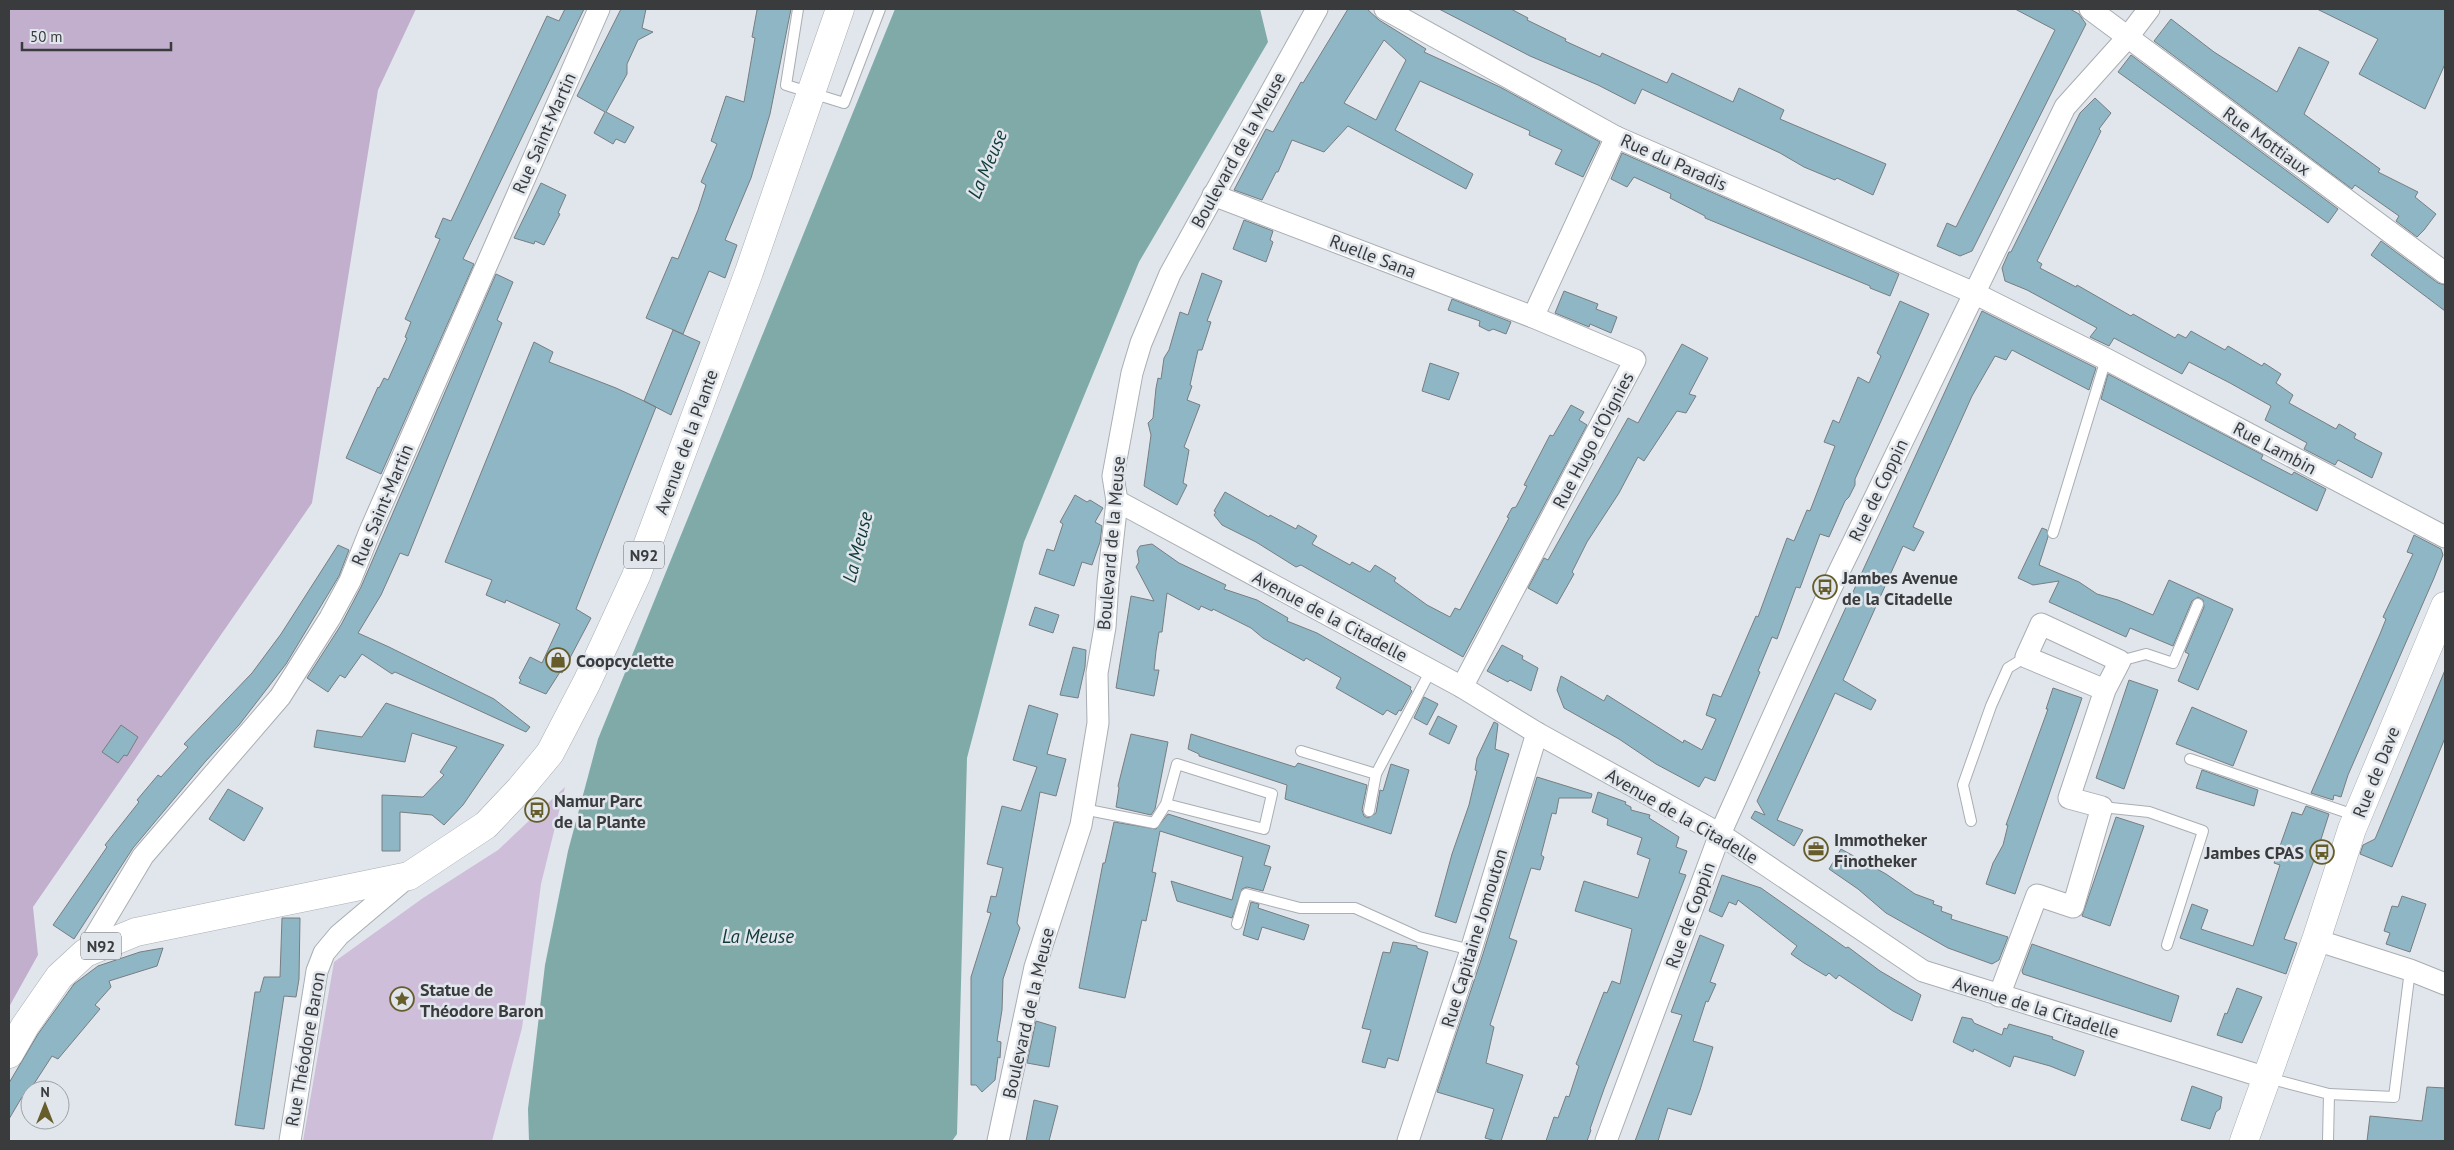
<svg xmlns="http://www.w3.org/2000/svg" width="2454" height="1150" font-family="'PT Sans',sans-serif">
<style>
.green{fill:#cfbeda}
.forest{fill:#c1afcd}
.water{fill:#7faaa7}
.building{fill:#8fb6c4;stroke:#777e81;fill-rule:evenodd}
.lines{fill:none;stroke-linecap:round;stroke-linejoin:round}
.service-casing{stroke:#a9aeb3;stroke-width:12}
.minor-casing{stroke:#a9aeb3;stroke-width:23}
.secondary-casing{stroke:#a9aeb3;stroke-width:29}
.primary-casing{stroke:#a9aeb3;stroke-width:29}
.service{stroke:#fff;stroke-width:10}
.minor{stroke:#fff;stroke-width:21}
.secondary{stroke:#fff;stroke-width:28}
.primary{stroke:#fff;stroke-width:28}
.labels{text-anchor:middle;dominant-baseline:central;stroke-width:5;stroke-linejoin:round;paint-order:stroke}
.shield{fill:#e1e6ec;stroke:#6b6e72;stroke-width:1}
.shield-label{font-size:16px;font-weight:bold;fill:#393b3d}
.street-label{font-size:18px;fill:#393b3d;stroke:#e1e6ec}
.poi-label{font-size:18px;font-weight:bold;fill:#393b3d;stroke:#e1e6ec;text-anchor:start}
.water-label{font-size:19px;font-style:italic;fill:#0e3937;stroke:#e1e6ec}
</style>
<rect width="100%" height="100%" fill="#e1e6ec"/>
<path class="green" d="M565,787L541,884L522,1028L492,1141H303L334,962L423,898L498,850Z"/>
<path class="forest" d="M9,9H416L378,90L312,503L33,907L38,955L9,1007Z"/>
<path class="water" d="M895,9H1260L1268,42L1139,262L1024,542L967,758L957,1134L952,1141H529L528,1109L545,965L568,851L598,739Z"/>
<g class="building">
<path d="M565,9H584L463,259L474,264L381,474L346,458L378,387L379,388L384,378L388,380L407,338L405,337L411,322L405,319L440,239L435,237L443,218L451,221L547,16L559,21Z"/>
<path d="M621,9H646L642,28L653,32L638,40L627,64V74L606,112L634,127L625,143L616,139L613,144L594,133L605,112L577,96Z"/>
<path d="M760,9H791L770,114L751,178L725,240L737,245L725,278L709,271L683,334L646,318L672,257L678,259L698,210L706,185L701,182L717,144L711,141L726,96L744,102L755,38L752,37L757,10Z"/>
<path d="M1348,9H1367L1379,20L1426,49L1424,52L1500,87L1600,142L1583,177L1555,164L1562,150L1529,135L1530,131L1420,81L1395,130L1473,174L1466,189L1348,126L1324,152L1292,140L1278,172H1276L1262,200L1234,190L1266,129L1273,132L1301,82L1303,83ZM1384,40L1406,60L1376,120L1344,103Z"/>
<path d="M1439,9H1511L1528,18L1527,20L1566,39L1565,41L1600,57L1602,53L1667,83L1672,73L1733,102L1739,88L1784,110L1780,119L1886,164L1873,195L1837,178L1835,180L1804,167L1780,153L1642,89L1635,104L1598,85L1530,56Z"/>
<path d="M2015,9H2070L2079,14L2086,24L1972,251L1960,256L1937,246L1947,223L1956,227L2055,30Z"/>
<path d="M2317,9H2445V64L2425,109L2359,74L2378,39Z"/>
<path d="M2171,19L2214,52L2277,92L2299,47L2329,62L2304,114L2380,169L2378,172L2418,192L2415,197L2436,214L2424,230L2417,237L2396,221L2399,216L2355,185L2352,189L2154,41Z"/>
<path d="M2131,55L2338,209L2328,223L2118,72Z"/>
<path d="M2095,98L2111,113L2099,129L2101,131L2037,261L2042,264L2040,268L2076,287L2077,285L2131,316L2133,314L2175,338L2178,334L2186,338L2191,331L2225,350L2228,346L2262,366L2264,363L2281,374L2276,383L2293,395L2289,403L2336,429L2339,424L2356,434L2354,438L2382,453L2372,478L2338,460L2335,465L2304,449L2307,443L2265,420L2271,406L2230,383L2189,362L2182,374L2114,338L2109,346L2090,337L2097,328L2027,290L2005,281L2002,268L2009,252H2011L2080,113Z"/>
<path d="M1622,153L1899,274L1890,296L1870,288V286L1705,218V216L1670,198L1671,194L1634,177L1627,187L1611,179Z"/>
<path d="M541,183L566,195L558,213L560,214L544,245L535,241L534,244L514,238Z"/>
<path d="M1244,220L1273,231L1270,240L1273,242L1266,262L1233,249Z"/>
<path d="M2381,241L2438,283L2445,285V311L2371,255Z"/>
<path d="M1202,273L1222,281L1207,321L1211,322L1202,350H1198L1190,385L1192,386L1187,400L1200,405L1184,447L1189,450L1183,483L1187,485L1177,505L1144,486L1151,435L1148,423L1153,418L1156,388L1158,378L1161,379L1164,358L1169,350L1180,312L1188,315Z"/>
<path d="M496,274L513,282L497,320L502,323L408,556L400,553L381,595L358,633L389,647L494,699L530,727L526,732L395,672L392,674L362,654L345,678L340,675L328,692L307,678L341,625L361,587Z"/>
<path d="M1564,291L1598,304L1596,309L1617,317L1611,333L1590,324L1589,327L1555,313Z"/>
<path d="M1452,299L1511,322L1506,334L1493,329L1489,331L1479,326L1480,321L1448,310Z"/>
<path d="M1900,301L1929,314L1855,479V485L1849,497L1845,501L1829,537L1820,534L1800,588L1796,587L1777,639L1772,637L1758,671L1760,672L1715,781L1705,777L1699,787L1656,764L1619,739L1564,708L1557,690L1561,676L1604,701L1607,695L1683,743L1684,740L1702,750L1716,719L1706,715L1713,694L1721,697L1756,616L1758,617L1787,538L1794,541L1807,510L1810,511L1835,446L1824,442L1833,420L1839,423L1858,377L1869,383L1881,356L1877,353Z"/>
<path d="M1982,311L2096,368L2089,390L2012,350L2006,360L1995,356L1972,396L1913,527L1924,532L1914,551L1903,546L1843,680L1876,700L1871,710L1835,693L1777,820L1803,830L1794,846L1751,818L1755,811L1765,815L1757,801Z"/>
<path d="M673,330L700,342L671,415L644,401L656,407L576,609L591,618L562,673L560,672L546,694L519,683L521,680L519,678L530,657L542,663L560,624L506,600L505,603L486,595L492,580L445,562L534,342L553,352L549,362L616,388L644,401Z"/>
<path d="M1682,344L1708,358L1689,394L1696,396L1686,413L1677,411L1644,461L1638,457L1619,493L1587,542L1572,572L1574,574L1557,604L1528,588L1544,558L1548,560L1628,418L1638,423Z"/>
<path d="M1430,363L1459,373L1449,400L1422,391Z"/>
<path d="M2108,374L2263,455L2261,459L2292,475L2294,472L2326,489L2317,511L2101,399Z"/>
<path d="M1571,405L1584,412L1579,420L1587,425L1463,657L1301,565L1296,567L1256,542L1222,525L1214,515L1216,512L1214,511L1225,492L1269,517L1270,515L1296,529L1298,525L1317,536L1312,544L1350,565L1352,562L1370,572L1375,565L1396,578L1394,581L1427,605L1450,617L1455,608L1460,610L1509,518L1507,517L1512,508L1516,507L1527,486L1524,485L1550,435L1553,436Z"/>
<path d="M1075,495L1087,502L1090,500L1103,508L1095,522L1102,526L1100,542L1092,565L1082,562L1074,586L1039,574L1047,549L1054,551L1063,524L1060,522Z"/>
<path d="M2042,528L2047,530L2048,537L2039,565L2079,582L2097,594L2118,600L2153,615L2169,580L2233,609L2198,690L2178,681L2189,654L2185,652L2204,607L2203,600L2198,597L2192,601L2173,646L2130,628L2126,637L2049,602L2059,581L2033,585L2018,578Z"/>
<path d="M2414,535L2441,549L2443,555L2434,578L2348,775L2341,797L2334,795L2333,800L2311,793L2380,634L2386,619L2383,617L2413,554L2407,552Z"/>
<path d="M1152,544L1179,563L1226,585L1224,589L1257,600L1288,618L1287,621L1317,633L1411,687L1410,689L1412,691L1401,711L1399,710L1396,715L1387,710L1383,715L1336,688L1341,678L1306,658L1304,661L1263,638L1251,628L1213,609L1212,611L1201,606L1199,610L1167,593L1162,632H1159L1156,651L1154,670H1159L1154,696L1116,688L1131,596L1154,601L1136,567L1139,562L1137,551L1140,546Z"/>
<path d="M338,545L349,550L339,576L286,664L239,725L205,762L133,848L74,939L53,925L96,863L107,847L105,845L139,802L137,800L158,775L161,777L188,747L184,744L252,673L281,634Z"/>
<path d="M1035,607L1059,615L1053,633L1029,625Z"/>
<path d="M1502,645L1523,656L1522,659L1538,668L1531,691L1510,680L1508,682L1487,671Z"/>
<path d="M1073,647L1086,650L1085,667L1078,698L1060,695Z"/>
<path d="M2445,670V738L2392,867L2360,854L2363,845L2375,839Z"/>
<path d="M2129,680L2158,690L2124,789L2096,778Z"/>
<path d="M2053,688L2082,698L2015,894L1986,884L1993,863L2003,845L2008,825H2006L2048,709H2046Z"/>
<path d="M1424,697L1438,704L1427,725L1414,718Z"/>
<path d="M386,703L504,745L463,805L444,825L432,815L400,812V851H382V795L423,797L444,775L440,772L457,747L412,733L405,762L314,747L317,730L362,737Z"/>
<path d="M1029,705L1058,714L1047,754L1066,759L1056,796L1040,792L1017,923L1020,928L1003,979L1002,1010L997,1041L1001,1042L1000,1058L998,1057L995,1080L982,1092L976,1085H971V977L991,913L987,912L991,896L996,897L1003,868L987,864L1002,806L1021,811L1037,767L1013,760Z"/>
<path d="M2192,707L2247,731L2233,766L2176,744Z"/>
<path d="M1438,716L1457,726L1449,744L1429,734Z"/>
<path d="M1494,722L1498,724L1495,749L1509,754L1456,923L1435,916L1452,854L1469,805L1477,771L1475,770L1477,758Z"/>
<path d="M121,725L138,737L127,756L124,755L118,763L102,752Z"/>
<path d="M1131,734L1168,742L1155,809L1151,815L1116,807L1119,788L1118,786Z"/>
<path d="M1191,734L1295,767L1298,763L1367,785L1362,810L1364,816L1368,818L1376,813L1380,790L1383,791L1391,764L1409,770L1391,834L1285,799L1287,785L1199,756V754L1188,749Z"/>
<path d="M2202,770L2258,790L2254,806L2196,788Z"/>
<path d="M1537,777L1592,794L1591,798H1559L1556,814L1552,813L1541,855L1544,857L1540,870L1531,868L1509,938L1517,941L1490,1025L1494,1027L1486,1063L1523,1075L1501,1141H1496L1485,1138L1494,1109L1437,1092L1483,954Z"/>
<path d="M228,789L263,808L244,841L209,819Z"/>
<path d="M1598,792L1626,802L1625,804L1631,807V810L1650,815L1649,818L1679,837L1676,847L1687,851L1679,873L1686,875L1604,1089L1590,1129L1591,1130L1587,1141H1546L1554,1117L1558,1118L1566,1096L1569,1097L1579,1066L1576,1064L1604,992L1607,993L1612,981L1620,984L1632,929L1575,911L1584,881L1638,898L1650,859L1637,854L1642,838L1607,825L1608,819L1592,812Z"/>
<path d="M2306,806L2329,814L2316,855L2284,939L2297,943L2286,974L2180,938L2192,904L2208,910L2201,929L2253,946L2280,865L2274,863L2292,812L2302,815Z"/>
<path d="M1168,814L1270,846L1264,865L1271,867L1263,891L1247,887L1242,889L1232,918L1177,901L1171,881L1232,900L1243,857L1160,831L1152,872L1156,873L1146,921L1142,920L1125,998L1079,988L1103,863H1105L1114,822L1156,829Z"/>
<path d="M2116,817L2144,826L2110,926L2082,916Z"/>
<path d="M1841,849L1886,874L1915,894L1934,901L1933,904L1942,907L1941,911L1952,915L1951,919L2008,937L1999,960L1992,964L1948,948L1886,913L1858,889L1829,869Z"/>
<path d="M1722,875L1761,888L1846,948L1848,947L1880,971L1921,995L1912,1021L1893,1011L1839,975L1836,979L1829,973L1826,976L1804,963L1791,954L1797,946L1738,900L1736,905L1729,902L1722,917L1709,911Z"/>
<path d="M2402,896L2426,904L2410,952L2386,944L2390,933L2384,931L2392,906L2398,907Z"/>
<path d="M1251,902L1259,904L1258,908L1309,925L1304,940L1262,927L1258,940L1243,935Z"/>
<path d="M282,918H300L299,979L296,997L284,996L264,1129L235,1125L255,992H260L264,977H280Z"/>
<path d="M1700,935L1724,945L1710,982L1716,984L1708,1002L1706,1001L1693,1041L1713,1047L1700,1090L1691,1115L1668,1108L1658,1141H1635L1682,1015L1671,1012Z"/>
<path d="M1393,942L1417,946V948L1428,952L1398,1061L1388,1058L1385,1068L1362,1062L1371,1030L1362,1028L1383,952L1390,953Z"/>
<path d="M2032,944L2179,996L2171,1022L2023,974L2022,971Z"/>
<path d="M163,948L157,966L109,981L111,987L95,1005L100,1009L58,1059L52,1056L30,1090V1098L22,1097L9,1119V1083L38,1034L74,984L98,966L140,952Z"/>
<path d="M2237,988L2262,997L2242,1043L2217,1035L2225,1013L2227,1014Z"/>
<path d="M1962,1017L1972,1019L1974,1023L2002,1035L2004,1028L2007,1029L2009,1024L2053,1037L2052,1039L2084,1051L2075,1076L2050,1066L2014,1056L2010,1067L1974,1049L1973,1052L1953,1042Z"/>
<path d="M1036,1021L1056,1027L1049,1067L1027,1063Z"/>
<path d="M2192,1086L2222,1097L2220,1109L2216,1112L2210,1129L2181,1120Z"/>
<path d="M2427,1087L2445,1088V1141H2367L2370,1116L2422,1121Z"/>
<path d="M1034,1100L1058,1106L1049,1141H1026Z"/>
</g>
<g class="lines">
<g class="service-casing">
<g id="service">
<path d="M798,9L786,85L844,103L880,9"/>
<path d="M2053,533L2106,359"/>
<path d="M2120,661L2146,654L2173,663L2198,604"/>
<path d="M1301,751L1376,774"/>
<path d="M2190,759L2357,816"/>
<path d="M2102,807L2149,812L2203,831L2167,945"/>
<path d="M1083,809L1154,823L1166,804L1264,829L1272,794L1177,764L1166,804"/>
<path d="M1369,811L1376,774L1431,670"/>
<path d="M1971,821L1963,785L1991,706L2008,668L2026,657"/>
<path d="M1237,924L1246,894L1300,908H1355L1419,937L1471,950"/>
<path d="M2268,1078L2329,1094L2328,1141"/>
<path d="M2329,1094L2394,1097L2410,970"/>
</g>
</g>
<g class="minor-casing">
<g id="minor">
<path d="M1385,9L1616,137L1974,293L2106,359L2445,537"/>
<path d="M2090,9L2445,273"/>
<path d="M1213,195L1533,317"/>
<path d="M1117,501L1462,687L1537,733L1720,834L1923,971L2267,1078"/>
<path d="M1462,687L1635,360L1533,317L1616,137"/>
<path d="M2316,940L2410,970L2445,984"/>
<path d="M85,953L143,856L280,697L330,618L350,581L370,531L599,9"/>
<path d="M1999,996L2037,895L2073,907L2102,807L2069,798L2105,690L2120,661L2041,624L2026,657L2105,690"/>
<path d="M290,1141L317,971L324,953L339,935L409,876"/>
<path d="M998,1141L1035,967L1081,825L1098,723L1097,673L1105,627L1108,582L1117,501L1113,476L1132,373L1141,343L1170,274L1317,9"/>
<path d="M1408,1141L1471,950L1537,733"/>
<path d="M1606,1141L1720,834L1830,590L2065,107L2127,38L2149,9"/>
</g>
</g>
<g class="secondary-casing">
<path id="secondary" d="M2244,1141L2316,940L2352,829L2445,606"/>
</g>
<g class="primary-casing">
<path id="primary" d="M9,1054L25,1026L59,977L85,953L136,932L409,876L486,825L520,789L550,753L587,682L636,576L749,272L840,9"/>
</g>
<use href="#service" class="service"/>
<use href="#minor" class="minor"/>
<use href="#secondary" class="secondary"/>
<use href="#primary" class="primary"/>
</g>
<defs>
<g id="bus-ring" transform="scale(1.25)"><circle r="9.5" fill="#e1e6ec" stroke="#665d2a" stroke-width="1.5"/><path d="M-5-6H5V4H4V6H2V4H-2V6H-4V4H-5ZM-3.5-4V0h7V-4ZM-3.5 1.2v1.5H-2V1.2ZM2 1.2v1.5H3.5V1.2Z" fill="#665d2a"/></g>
<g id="shop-ring" transform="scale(1.25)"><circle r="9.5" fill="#e1e6ec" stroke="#665d2a" stroke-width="1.5"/><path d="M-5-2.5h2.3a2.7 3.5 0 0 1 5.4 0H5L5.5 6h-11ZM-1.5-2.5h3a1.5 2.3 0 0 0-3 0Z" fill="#665d2a"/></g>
<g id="office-ring" transform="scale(1.25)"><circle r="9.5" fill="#e1e6ec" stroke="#665d2a" stroke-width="1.5"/><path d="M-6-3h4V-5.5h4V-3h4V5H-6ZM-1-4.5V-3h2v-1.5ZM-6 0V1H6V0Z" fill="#665d2a"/></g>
<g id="sight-ring" transform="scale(1.25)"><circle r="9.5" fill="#e1e6ec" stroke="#665d2a" stroke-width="1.5"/><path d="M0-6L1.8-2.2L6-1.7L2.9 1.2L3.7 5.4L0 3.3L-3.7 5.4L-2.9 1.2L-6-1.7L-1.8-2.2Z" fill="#665d2a"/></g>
</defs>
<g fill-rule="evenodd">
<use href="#bus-ring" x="1825" y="587"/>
<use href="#shop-ring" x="558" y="660"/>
<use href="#bus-ring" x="537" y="810"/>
<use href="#office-ring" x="1816" y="849"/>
<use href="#bus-ring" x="2322" y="852"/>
<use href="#sight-ring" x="402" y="999"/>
</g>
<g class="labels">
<g class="shield">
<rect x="624" y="541.5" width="40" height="27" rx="4"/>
<rect x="81" y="932.5" width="40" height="27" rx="4"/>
</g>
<g class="shield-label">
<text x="644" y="555">N92</text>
<text x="101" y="946">N92</text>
</g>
<g class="street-label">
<text transform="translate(544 133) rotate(-66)">Rue Saint-Martin</text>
<text transform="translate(2267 141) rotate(36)">Rue Mottiaux</text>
<text transform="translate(1238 150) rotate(-61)">Boulevard de la Meuse</text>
<text transform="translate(1674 162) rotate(24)">Rue du Paradis</text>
<text transform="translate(1373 256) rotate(21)">Ruelle Sana</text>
<text transform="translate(1593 440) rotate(-62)">Rue Hugo d'Oignies</text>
<text transform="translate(686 442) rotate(-70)">Avenue de la Plante</text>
<text transform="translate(2275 448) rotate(28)">Rue Lambin</text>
<text transform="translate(1878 490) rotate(-64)">Rue de Coppin</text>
<text transform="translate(382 505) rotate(-67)">Rue Saint-Martin</text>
<text transform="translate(1111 543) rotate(-85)">Boulevard de la Meuse</text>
<text transform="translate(1330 616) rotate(28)">Avenue de la Citadelle</text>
<text transform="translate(2376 772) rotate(-68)">Rue de Dave</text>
<text transform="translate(1682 816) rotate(30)">Avenue de la Citadelle</text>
<text transform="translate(1690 915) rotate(-70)">Rue de Coppin</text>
<text transform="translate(1474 938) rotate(-73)">Rue Capitaine Jomouton</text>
<text transform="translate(2036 1007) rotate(17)">Avenue de la Citadelle</text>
<text transform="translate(1028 1013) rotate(-77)">Boulevard de la Meuse</text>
<text transform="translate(305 1049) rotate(-80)">Rue Théodore Baron</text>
</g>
<g class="poi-label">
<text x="1842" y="577">Jambes Avenue<tspan x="1842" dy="21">de la Citadelle</tspan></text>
<text x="576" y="660">Coopcyclette</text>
<text x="554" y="800">Namur Parc<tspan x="554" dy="21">de la Plante</tspan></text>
<text x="1834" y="839">Immotheker<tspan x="1834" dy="21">Finotheker</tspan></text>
<text x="2304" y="852" text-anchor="end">Jambes CPAS</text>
<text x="420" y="989">Statue de<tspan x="420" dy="21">Théodore Baron</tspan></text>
</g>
<g class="water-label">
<text transform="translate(987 164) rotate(-67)">La Meuse</text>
<text transform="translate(857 547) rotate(-76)">La Meuse</text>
<text x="758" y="936">La Meuse</text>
</g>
</g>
<rect width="2454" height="1150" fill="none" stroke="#393b3d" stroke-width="20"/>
<g transform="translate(45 1105)"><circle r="24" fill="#e1e6ec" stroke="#9ea2a6"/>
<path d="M0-4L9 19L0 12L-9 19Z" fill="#665d2a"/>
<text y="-8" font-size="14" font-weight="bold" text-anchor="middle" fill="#393b3d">N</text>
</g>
<path d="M22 42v8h149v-8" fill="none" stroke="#393b3d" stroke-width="2.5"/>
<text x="30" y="42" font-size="15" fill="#393b3d" stroke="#e1e6ec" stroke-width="4" paint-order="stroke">50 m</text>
</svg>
